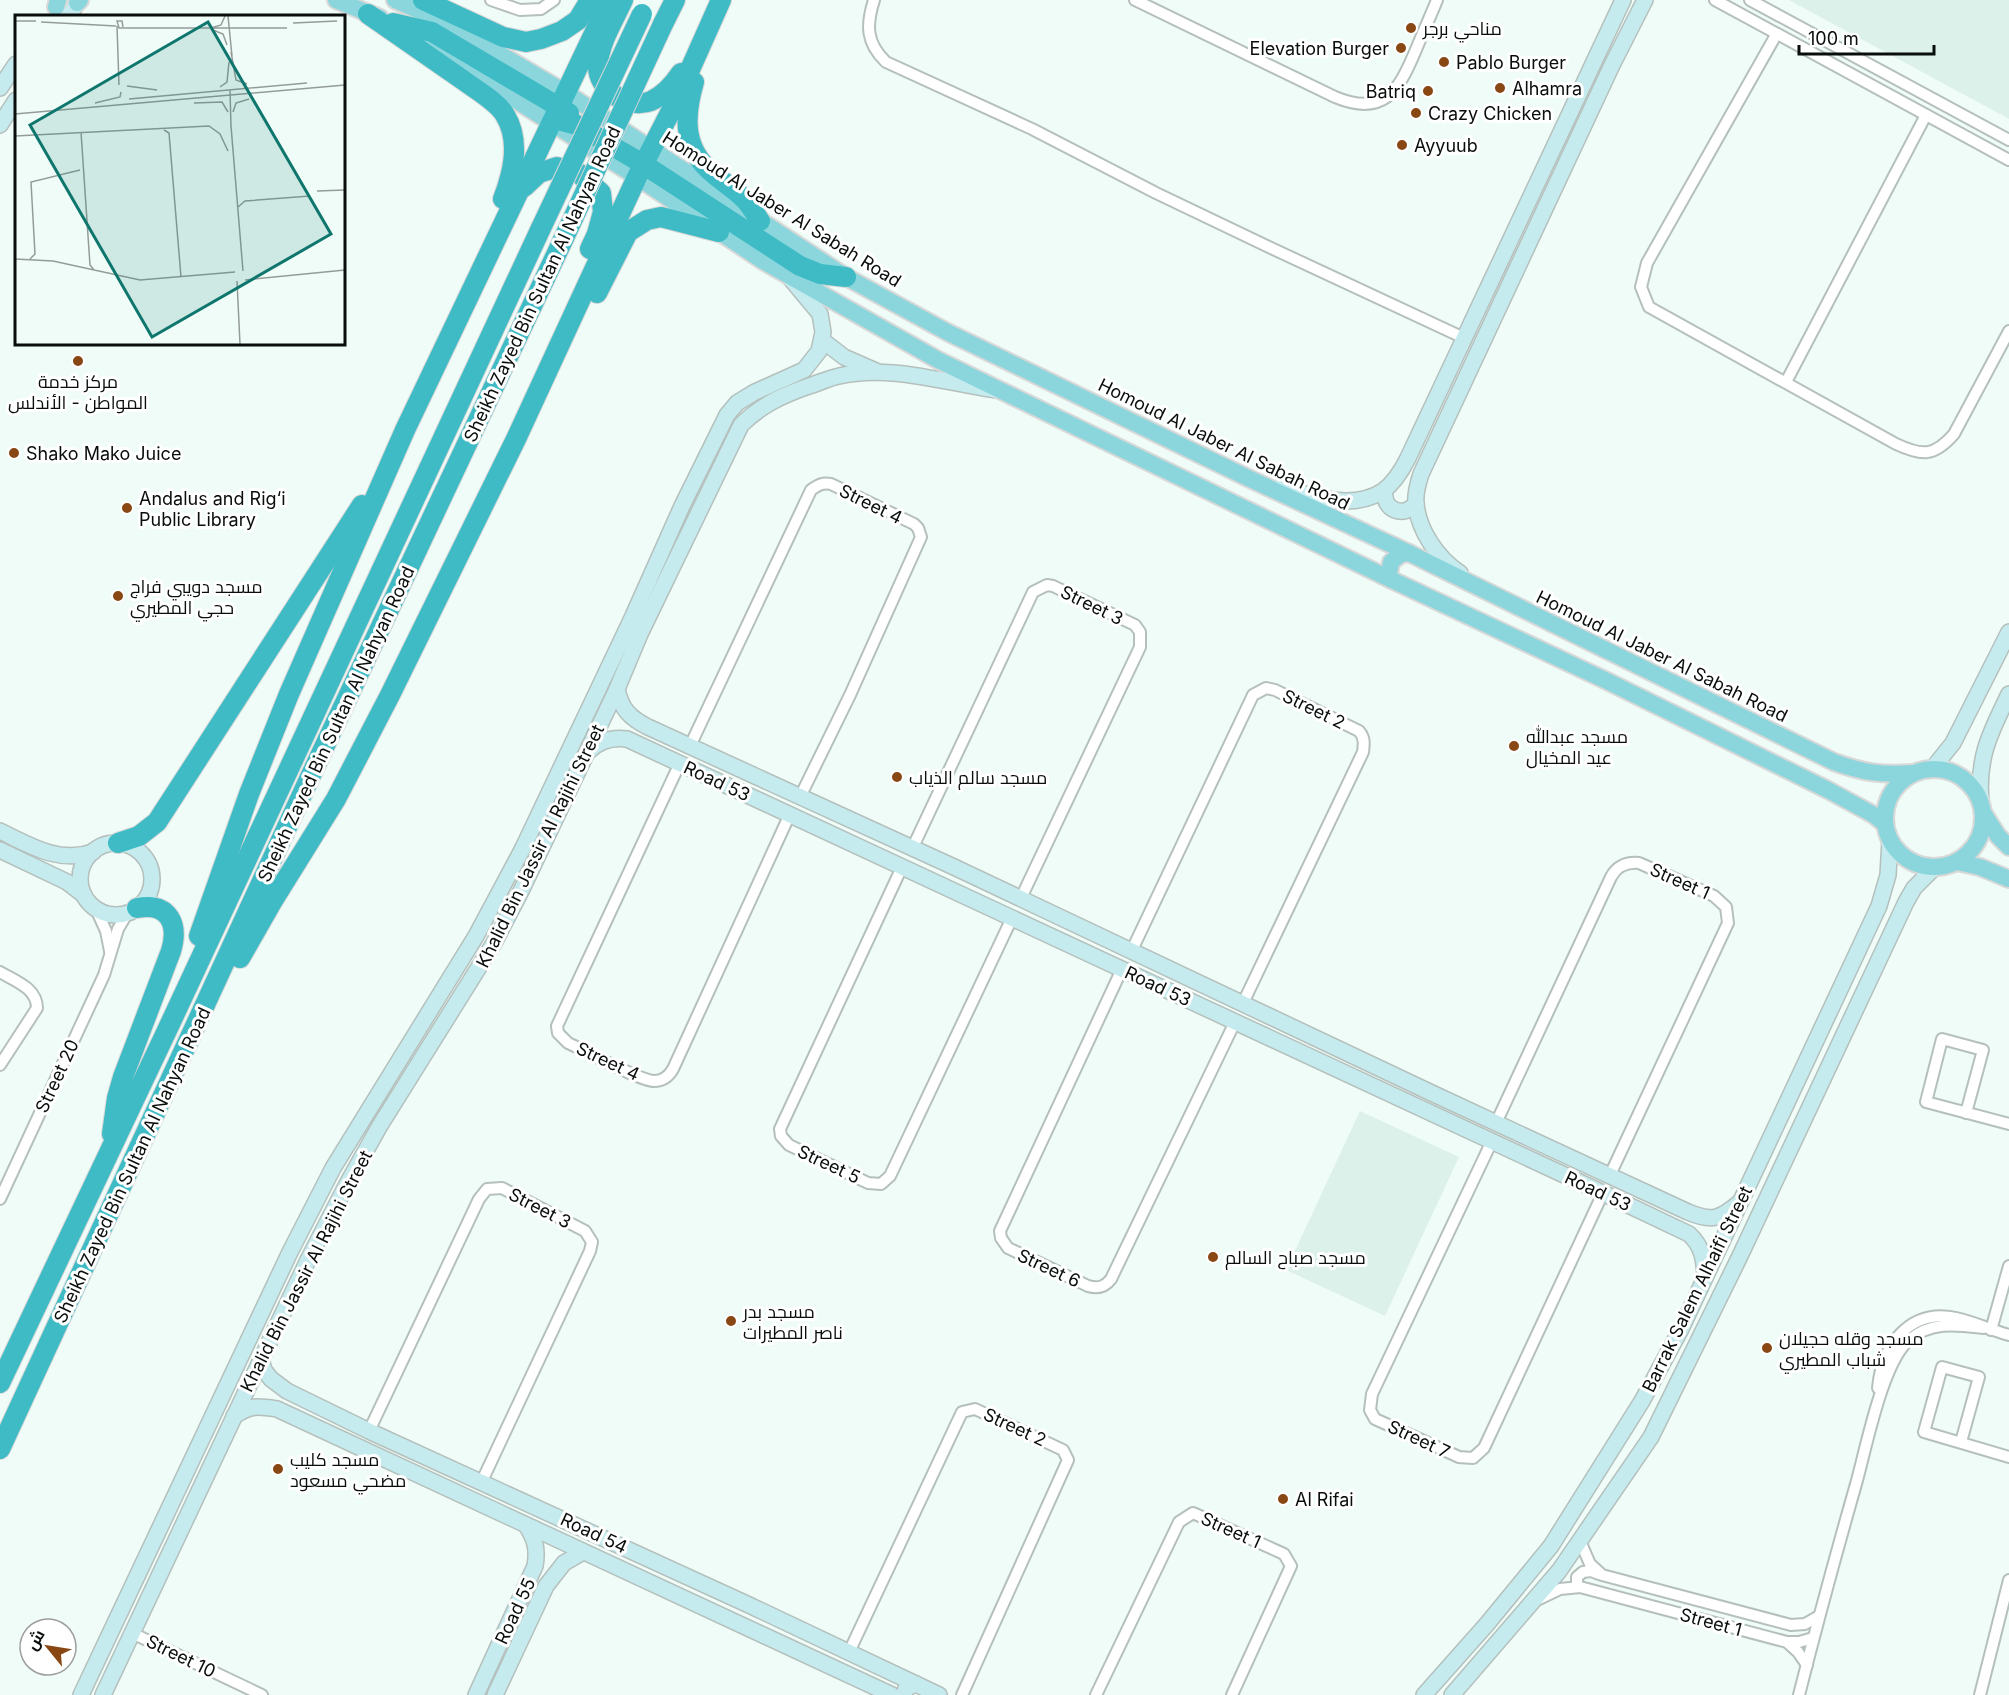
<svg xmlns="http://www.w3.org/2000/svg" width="2009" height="1695" font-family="Inter,Cairo,sans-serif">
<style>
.built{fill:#ddf1eb}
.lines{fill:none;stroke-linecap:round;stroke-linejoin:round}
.street-casing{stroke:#b5c0bd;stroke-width:14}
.secondary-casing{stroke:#b5c0bd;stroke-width:18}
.primary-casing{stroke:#d8d8d8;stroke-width:20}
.highway-casing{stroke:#d8d8d8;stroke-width:22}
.street{stroke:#fff;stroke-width:10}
.secondary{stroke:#c5ebee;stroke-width:15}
.primary{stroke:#8bd6dc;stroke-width:16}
.highway{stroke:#3ebbc5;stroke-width:20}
.highway-bridge-casing{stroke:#d8d8d8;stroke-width:22;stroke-linecap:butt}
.highway-bridge{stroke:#3ebbc5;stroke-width:20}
.poi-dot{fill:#894714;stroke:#fff;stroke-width:2}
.labels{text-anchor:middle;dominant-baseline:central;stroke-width:6;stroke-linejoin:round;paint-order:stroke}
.poi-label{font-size:18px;fill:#090d0c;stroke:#fff;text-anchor:start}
.street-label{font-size:18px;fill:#090d0c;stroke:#fff}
.inset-road{fill:none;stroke:#949c9a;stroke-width:1.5}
.view{fill:#0f766e;fill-opacity:0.15;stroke:#0f766e;stroke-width:3}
.inset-edge{fill:none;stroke:#090d0c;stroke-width:3}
</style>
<rect width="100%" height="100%" fill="#f0fcf8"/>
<g class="built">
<path d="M1789,0H2009V119Z"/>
<path d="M1360,1111L1459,1157L1385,1316L1286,1270Z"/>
</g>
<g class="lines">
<g class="street-casing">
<g id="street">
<path d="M491,0L520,10L541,9L554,0"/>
<path d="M874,0C866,25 866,43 886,62L1032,129L1156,193L1271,248L1464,338"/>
<path d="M1135,0L1335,97C1383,117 1398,92 1415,52C1422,35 1430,17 1437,0"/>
<path d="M1715,0L2009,160"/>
<path d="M1750,0L2009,140"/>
<path d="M1776,35L1647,263L1641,287L1649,307L1896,444C1922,456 1934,457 1954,434L2009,331"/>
<path d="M1786,382L1926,115"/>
<path d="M690,746L811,490C818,485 823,482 831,484L914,524L918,528L921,537L850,695L800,797"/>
<path d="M680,763L557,1026L558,1033L568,1043C584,1050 640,1081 654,1081C663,1081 669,1076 673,1069L790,814"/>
<path d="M912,849L1033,592L1047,585L1053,586L1135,625L1140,632V647L1021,898"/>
<path d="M902,867L780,1129L781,1136L789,1145L868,1183L881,1184L890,1176L1012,918"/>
<path d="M96,909L106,931L110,951"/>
<path d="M1132,950L1253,695L1266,688L1275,690L1359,731C1365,738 1364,744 1363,752L1243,1003"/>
<path d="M1122,969L1000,1231L1001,1238L1008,1248L1088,1286C1098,1289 1105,1287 1111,1279L1235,1022"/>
<path d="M0,972C15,981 37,988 37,1008L0,1065"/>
<path d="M1966,1113L1983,1050L1942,1039L1926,1102L2009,1124"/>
<path d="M1496,1123L1611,877C1617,866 1626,862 1639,863L1714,896L1726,907L1728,923L1610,1175"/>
<path d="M1492,1141L1372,1394L1370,1410L1375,1419L1459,1457L1473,1458L1484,1448L1603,1193"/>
<path d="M0,1199L104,975L118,929L128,912"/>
<path d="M1991,1330L2009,1266"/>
<path d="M1878,1388C1882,1346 1909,1308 1956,1318C1974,1322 1991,1330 2009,1335"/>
<path d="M369,1431L479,1199L487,1189L502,1188L585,1231L592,1242L590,1251L482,1481"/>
<path d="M1961,1442L1979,1377L1942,1367L1924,1432L2009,1457"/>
<path d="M1580,1541L1590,1564L1602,1575L1791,1625L1805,1624L1819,1616"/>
<path d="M1577,1587V1577L1583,1572L1591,1571L1599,1574"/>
<path d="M1537,1600L1560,1589L1580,1587L1787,1642L1798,1652L1807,1665"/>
<path d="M132,1633L262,1695"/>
<path d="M1787,1642H1799L1813,1638"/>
<path d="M849,1652L962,1412L975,1409L1063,1450L1068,1460L962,1695"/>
<path d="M1096,1695L1179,1522L1193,1513L1284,1554L1291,1566L1232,1695"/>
<path d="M1799,1695C1817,1624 1836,1554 1856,1484C1866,1449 1882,1363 1909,1340C1931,1321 1957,1325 1983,1328"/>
<path d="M1980,1695L2009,1580"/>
</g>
</g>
<g class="secondary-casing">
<g id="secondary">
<path d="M69,16L79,0"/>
<path d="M0,88L16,64"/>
<path d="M0,125L16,100"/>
<path d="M822,340L844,357L876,371"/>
<path d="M1280,487C1312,496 1352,511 1383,491C1394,483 1402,470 1408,458L1623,0"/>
<path d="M1385,490C1382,510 1404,519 1416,503"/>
<path d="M1460,573C1438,559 1418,530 1416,503C1415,493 1418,483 1421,474L1612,65L1645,0"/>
<path d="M617,689C621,709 630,718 648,727L954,867L1438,1096L1688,1212C1712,1222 1720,1219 1739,1203"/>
<path d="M589,751C600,740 612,737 627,739L1603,1193L1689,1234C1702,1246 1704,1258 1705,1276"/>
<path d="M1933,768L1953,743L2009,632"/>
<path d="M1981,800C1977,757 1991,731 2009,694"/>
<path d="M0,831C29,845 59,864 93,852"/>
<circle cx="116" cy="879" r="36"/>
<path d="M0,850L67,882L84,895"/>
<path d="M261,1359L264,1370L271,1379L287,1391L369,1431L749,1605L939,1695"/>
<path d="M234,1416C251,1405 257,1406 277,1409L892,1695"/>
<path d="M81,1695L290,1252L333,1168L476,936L522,850L633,616L682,506L727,415L737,403L755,392L804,370L819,351L823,332L820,314L790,278"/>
<path d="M103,1695L308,1260L346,1186L379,1127L494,943L522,889L617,689L640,634L741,425C761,405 783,395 809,386C819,383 829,378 839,376C889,364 946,383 996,390"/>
<path d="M476,1695L535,1566C538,1549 535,1539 526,1525"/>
<path d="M495,1695L546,1586L564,1563L583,1552"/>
<path d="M904,1695L906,1688L916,1684"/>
<path d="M1424,1695L1487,1624L1551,1546L1642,1401L1681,1329L1879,906L1888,875L1890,840"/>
<path d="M1452,1695L1559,1571L1651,1437L1739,1258L1906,902L1914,888L1935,867"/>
</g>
</g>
<g class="primary-casing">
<g id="primary">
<path d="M336,0L380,18"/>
<path d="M395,0L449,24L566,93L846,277L947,332L1248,478L1409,553L1834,762C1864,773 1881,775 1914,773"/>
<path d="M77,3L80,0"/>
<path d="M56,7L58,0"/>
<path d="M413,35L637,177L763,261L938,360L1392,580L1607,681L1828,790L1874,815L1885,824"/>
<path d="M1392,580L1389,574L1391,562L1401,554L1409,553"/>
<circle cx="1934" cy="818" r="49"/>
<path d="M1984,814L1998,836L2009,847"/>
<path d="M1957,862L1980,867L2009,879"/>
</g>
</g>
<g class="highway-casing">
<g id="highway">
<path d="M423,0L503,37L526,42L541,39L562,31L578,20L590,0"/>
<path d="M623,0C614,20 599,43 598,65C597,90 628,110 651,101C664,95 673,85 681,73"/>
<path d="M368,14C400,36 431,58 463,80C475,89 498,102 505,115C521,141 513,173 503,199"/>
<path d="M393,23L432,32L569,113"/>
<path d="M663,24L675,0"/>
<path d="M694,82C685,113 682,145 708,169C720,181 736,189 747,202C752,208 756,215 760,221"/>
<path d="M552,122L559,120L577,125L643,164L800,266L820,274L846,277"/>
<path d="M524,187L539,173L557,167L580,174L601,193L603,212L597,234L590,249"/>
<path d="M597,293L628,232L647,220L661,217L719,232"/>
<path d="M118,843L139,836L157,822L362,505"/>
<path d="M199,936L249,794L289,694L405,430L610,0"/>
<path d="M240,958L272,902L336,799L390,695L516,439L637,177L676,101L721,0"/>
<path d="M112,1134L117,1098L123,1077L171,951C179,924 169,902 137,908"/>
<path d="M0,1383L170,1024L541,228"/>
<path d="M0,1449L311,775L563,240"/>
</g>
</g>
<use href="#street" class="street"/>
<use href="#secondary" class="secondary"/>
<use href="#primary" class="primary"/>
<use href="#highway" class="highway"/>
<g class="highway-bridge-casing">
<g id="highway-bridge">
<path d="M541,228L642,14"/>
<path d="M563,240L663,24"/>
</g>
</g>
<use href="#highway-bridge" class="highway-bridge"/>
</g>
<g class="poi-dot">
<circle cx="1411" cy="28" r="6"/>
<circle cx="1401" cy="48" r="6"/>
<circle cx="1444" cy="62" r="6"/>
<circle cx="1500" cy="88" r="6"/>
<circle cx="1428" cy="91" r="6"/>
<circle cx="1416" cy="113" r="6"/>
<circle cx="1402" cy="145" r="6"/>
<circle cx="78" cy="361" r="6"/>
<circle cx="14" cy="453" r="6"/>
<circle cx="127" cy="508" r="6"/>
<circle cx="118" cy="596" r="6"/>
<circle cx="1514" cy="746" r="6"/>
<circle cx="897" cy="777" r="6"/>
<circle cx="1213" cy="1257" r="6"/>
<circle cx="731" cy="1321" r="6"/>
<circle cx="1767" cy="1348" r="6"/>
<circle cx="278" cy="1469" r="6"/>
<circle cx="1283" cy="1499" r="6"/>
</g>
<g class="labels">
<g class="poi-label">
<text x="1423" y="28">مناحي برجر</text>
<text x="1389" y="48" text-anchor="end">Elevation Burger</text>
<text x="1456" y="62">Pablo Burger</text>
<text x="1512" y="88">Alhamra</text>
<text x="1416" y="91" text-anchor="end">Batriq</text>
<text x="1428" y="113">Crazy Chicken</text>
<text x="1414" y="145">Ayyuub</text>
<text x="78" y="381" text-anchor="middle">مركز خدمة<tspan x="78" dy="21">المواطن - الأندلس</tspan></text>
<text x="26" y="453">Shako Mako Juice</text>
<text x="139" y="498">Andalus and Rig‘i<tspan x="139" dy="21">Public Library</tspan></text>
<text x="130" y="586">مسجد دويبي فراج<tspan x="130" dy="21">حجي المطيري</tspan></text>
<text x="1526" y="736">مسجد عبدالله<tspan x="1526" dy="21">عيد المخيال</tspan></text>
<text x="909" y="777">مسجد سالم الذياب</text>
<text x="1225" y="1257">مسجد صباح السالم</text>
<text x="743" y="1311">مسجد بدر<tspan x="743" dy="21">ناصر المطيرات</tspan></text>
<text x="1779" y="1338">مسجد وقله حجيلان<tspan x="1779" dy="21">شباب المطيري</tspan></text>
<text x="290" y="1459">مسجد كليب<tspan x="290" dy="21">مضحي مسعود</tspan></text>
<text x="1295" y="1499">Al Rifai</text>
</g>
<g class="street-label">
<text transform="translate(782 209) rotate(32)">Homoud Al Jaber Al Sabah Road</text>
<text transform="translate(542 284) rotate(-65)">Sheikh Zayed Bin Sultan Al Nahyan Road</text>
<text transform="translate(1224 444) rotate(26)">Homoud Al Jaber Al Sabah Road</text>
<text transform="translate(871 504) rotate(26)">Street 4</text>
<text transform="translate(1092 605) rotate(26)">Street 3</text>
<text transform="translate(1662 656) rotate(26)">Homoud Al Jaber Al Sabah Road</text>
<text transform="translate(1314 709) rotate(26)">Street 2</text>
<text transform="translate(336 724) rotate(-65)">Sheikh Zayed Bin Sultan Al Nahyan Road</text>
<text transform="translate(717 781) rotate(25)">Road 53</text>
<text transform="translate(540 846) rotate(-64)">Khalid Bin Jassir Al Rajihi Street</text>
<text transform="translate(1680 881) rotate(24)">Street 1</text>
<text transform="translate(1158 986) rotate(25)">Road 53</text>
<text transform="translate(608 1061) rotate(25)">Street 4</text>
<text transform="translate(57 1076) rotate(-65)">Street 20</text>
<text transform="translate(829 1164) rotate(25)">Street 5</text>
<text transform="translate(132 1165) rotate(-65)">Sheikh Zayed Bin Sultan Al Nahyan Road</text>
<text transform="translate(1598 1191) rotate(25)">Road 53</text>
<text transform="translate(540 1208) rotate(27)">Street 3</text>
<text transform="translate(1049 1268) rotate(25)">Street 6</text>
<text transform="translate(306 1271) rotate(-63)">Khalid Bin Jassir Al Rajihi Street</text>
<text transform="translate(1697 1289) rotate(-64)">Barrak Salem Alhaifi Street</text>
<text transform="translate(1015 1427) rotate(25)">Street 2</text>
<text transform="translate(1419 1439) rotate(25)">Street 7</text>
<text transform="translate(1231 1530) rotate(24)">Street 1</text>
<text transform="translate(594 1533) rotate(25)">Road 54</text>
<text transform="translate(515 1611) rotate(-65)">Road 55</text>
<text transform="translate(1711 1622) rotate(15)">Street 1</text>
<text transform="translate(181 1656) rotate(26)">Street 10</text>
</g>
</g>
<g transform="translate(15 15)">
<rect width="330" height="330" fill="#f0fcf8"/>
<path class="inset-road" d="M213,1L217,41M0,6H21M26,7L101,11M278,8L322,6M102,11L104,70M108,12L107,6H102L104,13H272M196,13L206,10L210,1M198,15L208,19L212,30M216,37L221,65L232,69M112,71L142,75M205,72L212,67L214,47M215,75L216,113M114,84L292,68M80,88L105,82L106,77M179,88L207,87L213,97M218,97L221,88L234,84M0,99L330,70M216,111L228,256M149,115L154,118L166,262M66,117L75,250L79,255M0,121L194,111L205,119L213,136M302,176L330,175M223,192L230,186L295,181M0,244L38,246L125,265L220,257M15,244L20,239L16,167L65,155M230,265L330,255M222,266L225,329"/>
<path class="view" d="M193,7L316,219L137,322L15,110Z"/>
<rect width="330" height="330" class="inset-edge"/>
</g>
<g transform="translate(48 1647) rotate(300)"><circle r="28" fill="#ffffff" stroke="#9d9e9e" stroke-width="1.5"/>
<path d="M0-4.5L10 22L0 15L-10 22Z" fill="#894714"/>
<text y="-9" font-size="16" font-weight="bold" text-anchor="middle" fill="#090d0c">ش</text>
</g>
<path d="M1799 45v9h135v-9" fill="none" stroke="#090d0c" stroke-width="3"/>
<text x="1808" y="45" font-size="18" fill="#090d0c" stroke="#ffffff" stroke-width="4.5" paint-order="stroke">100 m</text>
</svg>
